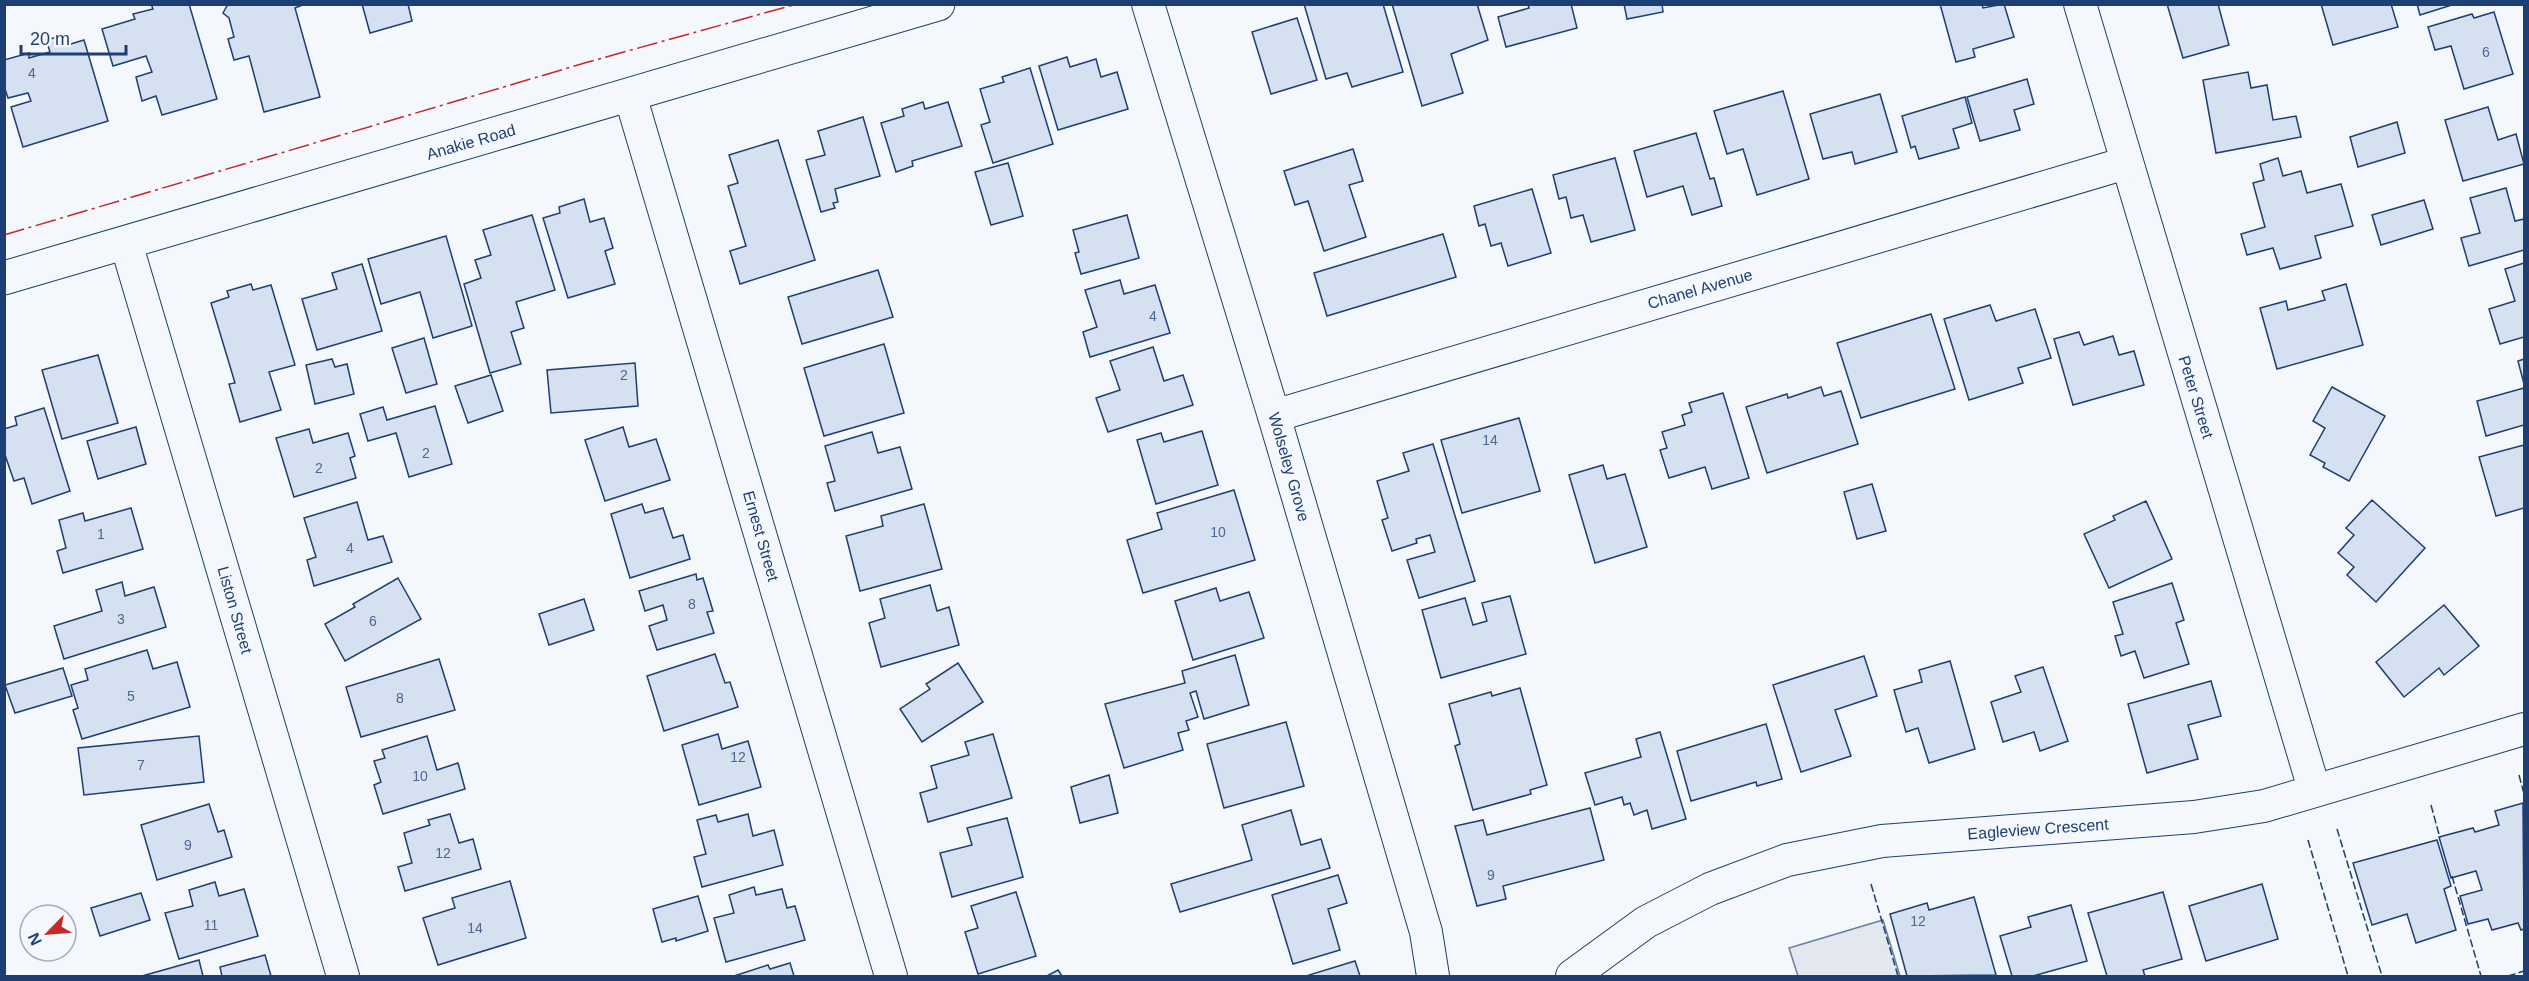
<svg xmlns="http://www.w3.org/2000/svg" width="2529" height="981" font-family="Arial,sans-serif">
<style>
.parking{fill:#e3e8f0;stroke:#687fa3;stroke-width:1.5}
.building{fill:#d5e0f0;stroke:#1d3f73;stroke-width:1.5}
.lines{fill:none;stroke-linecap:round;stroke-linejoin:round}
.street-casing{stroke:#1d3f73;stroke-width:34}
.secondary-casing{stroke:#1d3f73;stroke-width:35}
.street{stroke:#f4f7fb;stroke-width:32}
.secondary{stroke:#f4f7fb;stroke-width:33}
.fence{stroke:#1d3f73;stroke-width:1.5;stroke-dasharray:8 3;stroke-linecap:butt}
.power{stroke:#c62828;stroke-width:1.5;stroke-dasharray:21 4.5 3 4.5;stroke-linecap:butt}
.labels{text-anchor:middle;dominant-baseline:central;stroke-width:4.5;stroke-linejoin:round;paint-order:stroke}
.number-label{font-size:14px;fill:#4b6792}
.street-label{font-size:16px;fill:#1d3f73;stroke:#f4f7fb}
</style>
<rect width="100%" height="100%" fill="#f4f7fb"/>
<path class="parking" d="M1883,920L1900,976H1798L1789,948Z"/>
<g class="building">
<path d="M151,4H189L217,99L162,115L156,96L142,101L136,77L152,72L146,56L113,66L102,29L135,19L133,14L153,9Z"/>
<path d="M228,4H305L295,8L320,97L264,112L249,56L234,60L228,39L234,37L229,18L223,13Z"/>
<path d="M362,4H408L412,21L370,33Z"/>
<path d="M1304,4H1383L1403,72L1352,87L1347,73L1326,79Z"/>
<path d="M1392,4H1477L1488,40L1451,54L1463,93L1422,106Z"/>
<path d="M1528,4H1571L1577,28L1506,47L1498,17L1529,8Z"/>
<path d="M1624,4H1662L1663,12L1627,19Z"/>
<path d="M1940,4H1982L1983,8L2004,4L2014,37L1973,49L1975,57L1956,62Z"/>
<path d="M2167,4H2218L2229,45L2183,58Z"/>
<path d="M2321,4H2391L2398,27L2333,45Z"/>
<path d="M2417,4H2455L2420,15Z"/>
<path d="M2494,12L2513,74L2464,89L2451,46L2435,50L2428,27L2472,14L2474,18Z"/>
<path d="M1297,18L1317,80L1271,94L1252,32Z"/>
<path d="M61,36L64,46L84,40L108,121L23,147L11,107L31,101L28,93L8,98L4,86V60L29,53V58L50,52L46,40Z"/>
<path d="M1067,57L1070,67L1096,59L1101,77L1117,72L1128,109L1058,130L1039,66Z"/>
<path d="M1030,68L1053,144L993,163L981,125L990,122L980,89L1004,82L1002,77Z"/>
<path d="M2248,72L2251,88L2267,85L2273,120L2296,116L2301,137L2216,153L2203,80Z"/>
<path d="M2027,79L2034,104L2014,110L2020,130L1980,141L1967,97Z"/>
<path d="M1783,91L1809,179L1757,195L1743,149L1727,154L1714,111Z"/>
<path d="M1880,94L1897,152L1855,164L1852,152L1823,159L1810,114Z"/>
<path d="M1965,97L1972,123L1953,129L1959,148L1919,159L1915,146L1911,148L1902,116Z"/>
<path d="M923,102L925,109L948,102L962,146L912,161L913,166L896,172L881,123L904,116L902,109Z"/>
<path d="M2488,107L2498,140L2516,134L2524,164L2463,181L2445,120Z"/>
<path d="M863,117L880,176L835,189L838,202L833,203L835,208L821,212L806,160L825,155L818,131Z"/>
<path d="M2397,122L2405,153L2358,167L2350,137Z"/>
<path d="M1696,133L1710,179L1714,178L1722,206L1692,215L1683,186L1647,197L1634,151Z"/>
<path d="M778,140L815,260L740,284L730,251L746,246L728,186L738,183L729,155Z"/>
<path d="M1353,149L1363,181L1349,185L1366,237L1324,251L1308,201L1295,205L1284,171Z"/>
<path d="M1615,158L1635,230L1591,242L1583,215L1571,218L1566,197L1559,199L1553,175Z"/>
<path d="M2278,158L2283,176L2301,171L2307,193L2341,184L2353,226L2315,236L2321,258L2280,269L2273,248L2247,255L2241,234L2265,227L2253,183L2264,180L2260,164Z"/>
<path d="M1008,163L1023,216L991,225L975,172Z"/>
<path d="M2506,188L2515,221L2524,219V250L2469,266L2461,238L2480,233L2470,198Z"/>
<path d="M1532,189L1551,253L1508,266L1501,243L1491,246L1485,224L1479,226L1474,206Z"/>
<path d="M584,199L590,222L604,218L613,248L605,251L615,284L568,298L543,218L560,213L559,207Z"/>
<path d="M2424,200L2433,229L2381,245L2372,215Z"/>
<path d="M532,215L555,290L516,302L524,328L511,332L521,364L490,373L464,284L481,278L475,260L491,255L483,230Z"/>
<path d="M1127,215L1139,258L1081,274L1075,253L1079,252L1073,230Z"/>
<path d="M1443,234L1456,277L1327,316L1314,273Z"/>
<path d="M446,236L472,326L433,338L420,292L381,304L368,259Z"/>
<path d="M2524,263V337L2500,344L2489,309L2515,301L2505,269Z"/>
<path d="M362,264L382,331L317,350L302,299L337,289L332,273Z"/>
<path d="M878,270L893,317L802,344L788,297Z"/>
<path d="M1120,280L1124,294L1155,285L1170,333L1090,357L1083,332L1097,327L1085,290Z"/>
<path d="M251,284L253,290L271,285L295,365L269,372L281,410L240,422L229,384L235,383L211,303L229,297L227,291Z"/>
<path d="M2346,284L2363,345L2277,369L2260,308L2286,301L2288,310L2325,300L2322,291Z"/>
<path d="M1990,305L1996,321L2035,309L2051,358L2018,368L2023,383L1969,400L1944,319Z"/>
<path d="M1931,314L1955,389L1861,418L1837,343Z"/>
<path d="M2079,332L2084,345L2113,336L2119,355L2134,351L2144,385L2073,405L2054,339Z"/>
<path d="M424,338L437,384L406,393L392,348Z"/>
<path d="M884,344L904,413L824,436L804,368Z"/>
<path d="M1153,347L1164,381L1183,375L1193,405L1108,432L1096,398L1120,390L1110,361Z"/>
<path d="M98,355L118,423L62,439L42,370Z"/>
<path d="M332,359L335,367L347,364L354,394L315,404L306,365Z"/>
<path d="M2524,359V384L2518,361Z"/>
<path d="M635,363L638,406L551,413L547,370Z"/>
<path d="M491,375L503,411L468,423L455,386Z"/>
<path d="M1821,387L1824,396L1841,391L1858,444L1767,473L1746,407L1787,394L1788,398Z"/>
<path d="M2332,387L2385,416L2349,481L2323,467L2325,463L2310,455L2325,428L2313,421Z"/>
<path d="M2524,388V425L2486,436L2477,401Z"/>
<path d="M1723,393L1749,478L1712,489L1705,467L1669,478L1660,450L1667,448L1662,432L1685,425L1682,415L1692,412L1689,403Z"/>
<path d="M435,406L452,464L409,477L396,433L368,441L360,414L383,407L387,420Z"/>
<path d="M44,408L70,491L32,504L24,478L14,481L4,452V429L17,425L15,417Z"/>
<path d="M1519,418L1540,491L1462,513L1441,440Z"/>
<path d="M136,427L146,464L98,479L87,441Z"/>
<path d="M623,427L629,447L656,439L670,480L605,501L585,440Z"/>
<path d="M309,429L313,443L348,433L355,456L350,458L356,478L294,497L276,438Z"/>
<path d="M1202,431L1218,485L1156,504L1137,440L1161,433L1164,442Z"/>
<path d="M872,432L878,453L900,447L912,489L835,511L827,483L835,481L825,446Z"/>
<path d="M1433,444L1475,581L1419,598L1407,560L1435,552L1430,535L1416,539L1417,543L1392,551L1382,520L1388,518L1377,481L1409,471L1403,453Z"/>
<path d="M2524,445V508L2496,516L2479,457Z"/>
<path d="M1603,465L1607,479L1625,474L1647,547L1595,563L1569,475Z"/>
<path d="M1872,484L1886,531L1857,539L1844,492Z"/>
<path d="M1234,490L1255,560L1143,593L1127,540L1162,529L1157,513Z"/>
<path d="M2372,500L2425,548L2376,602L2347,575L2354,567L2338,553L2354,535L2346,528Z"/>
<path d="M2146,501L2172,559L2109,588L2084,534L2115,520L2113,516Z"/>
<path d="M357,502L368,540L383,536L392,562L314,586L307,560L316,557L304,518Z"/>
<path d="M642,504L645,513L663,508L673,538L683,535L690,559L630,578L611,514Z"/>
<path d="M924,504L942,569L860,591L846,536L883,526L881,516Z"/>
<path d="M131,508L143,549L63,573L57,551L66,548L59,520L83,513L85,521Z"/>
<path d="M696,574L697,580L703,578L713,611L707,612L714,633L657,650L649,626L667,620L663,605L645,611L639,591Z"/>
<path d="M398,578L421,619L345,661L325,624L355,607L353,604Z"/>
<path d="M122,582L125,596L154,587L166,627L64,659L54,626L102,611L96,590Z"/>
<path d="M2172,583L2184,620L2176,623L2189,664L2144,678L2135,651L2121,656L2115,636L2123,634L2113,602Z"/>
<path d="M930,585L937,611L949,607L959,645L881,667L869,623L885,618L880,599Z"/>
<path d="M1216,588L1220,601L1249,592L1264,638L1193,660L1175,601Z"/>
<path d="M1510,596L1526,654L1441,678L1422,610L1465,598L1473,625L1487,621L1482,603Z"/>
<path d="M584,599L594,630L549,645L539,614Z"/>
<path d="M2444,605L2479,646L2444,675L2439,668L2404,697L2376,662Z"/>
<path d="M147,650L153,669L177,662L190,707L82,739L73,710L78,708L71,685L88,680L85,669Z"/>
<path d="M715,654L725,683L730,682L738,707L664,731L647,676Z"/>
<path d="M1235,655L1249,705L1204,719L1196,691L1190,693L1198,717L1186,721L1189,730L1178,733L1183,750L1124,768L1105,704L1185,683L1182,671Z"/>
<path d="M1864,656L1877,696L1835,710L1851,756L1801,772L1773,685Z"/>
<path d="M439,659L455,710L361,737L346,687Z"/>
<path d="M1950,661L1975,749L1929,763L1918,728L1906,732L1894,690L1922,682L1919,670Z"/>
<path d="M958,663L983,702L922,742L900,709L930,689L926,684Z"/>
<path d="M2043,667L2068,741L2040,751L2034,732L2003,742L1991,702L2021,692L2015,676Z"/>
<path d="M63,668L72,696L15,713L5,685Z"/>
<path d="M2211,681L2221,716L2188,725L2198,759L2147,773L2128,704Z"/>
<path d="M1520,688L1547,785L1530,790L1531,794L1473,810L1455,746L1460,744L1449,704L1491,692L1492,696Z"/>
<path d="M1286,722L1304,786L1224,808L1207,744Z"/>
<path d="M1766,724L1782,779L1757,786L1756,782L1691,801L1677,751Z"/>
<path d="M1660,732L1686,819L1652,829L1647,810L1634,815L1630,803L1624,805L1622,797L1595,805L1585,773L1641,757L1636,739Z"/>
<path d="M718,734L722,749L748,741L761,787L699,805L682,745Z"/>
<path d="M993,734L1012,798L928,822L920,793L937,788L931,766L969,755L965,742Z"/>
<path d="M199,736L204,782L84,795L78,748Z"/>
<path d="M427,736L437,770L458,763L465,789L383,814L374,785L381,782L374,761L385,758L382,750Z"/>
<path d="M1109,775L1118,813L1080,823L1071,787Z"/>
<path d="M2523,803L2524,929L2521,930L2518,923L2492,930L2488,919L2468,924L2460,896L2482,890L2476,871L2451,878L2439,837L2473,828L2475,832L2499,825L2495,811Z"/>
<path d="M209,804L218,832L224,830L232,857L157,880L141,825Z"/>
<path d="M1590,808L1604,860L1503,886L1506,899L1477,906L1455,826L1483,820L1487,835Z"/>
<path d="M1291,810L1301,845L1321,839L1330,868L1180,912L1171,884L1252,860L1242,825Z"/>
<path d="M450,814L459,843L473,839L481,869L405,891L398,867L412,863L404,833L430,825L428,820Z"/>
<path d="M748,814L753,836L774,830L783,865L702,887L694,857L706,854L697,820L716,815L718,822Z"/>
<path d="M1007,818L1023,877L952,897L940,853L972,845L967,828Z"/>
<path d="M2437,840L2451,886L2444,889L2456,930L2416,943L2407,914L2372,925L2353,863Z"/>
<path d="M1338,875L1347,903L1328,909L1340,950L1293,964L1272,895Z"/>
<path d="M510,881L526,938L438,965L423,918L455,908L452,898Z"/>
<path d="M215,882L219,896L244,889L258,936L179,959L165,913L193,906L189,890Z"/>
<path d="M2262,884L2278,939L2206,961L2189,906Z"/>
<path d="M754,887L756,895L782,889L787,908L795,906L805,940L726,962L714,918L734,913L729,895Z"/>
<path d="M1016,892L1036,956L978,974L965,932L978,928L971,906Z"/>
<path d="M2163,892L2182,959L2143,970L2145,976H2107L2088,913Z"/>
<path d="M141,893L150,920L100,936L91,908Z"/>
<path d="M698,896L708,931L676,941V938L662,942L653,909Z"/>
<path d="M1974,897L1996,975L1907,976L1890,914L1927,903L1929,910Z"/>
<path d="M2071,905L2087,961L2033,976H2012L2000,936L2031,927L2028,917Z"/>
<path d="M265,955L271,976H222L220,967Z"/>
<path d="M199,960L203,976H142Z"/>
<path d="M1355,961L1360,976H1310L1309,975Z"/>
<path d="M790,963L794,976H734L768,965L770,969Z"/>
<path d="M1058,970L1062,976H1047Z"/>
</g>
<g class="lines">
<g class="street-casing">
<g id="street">
<path d="M1148,4L1274,416L1426,932L1433,976"/>
<path d="M2080,4L2314,789"/>
<path d="M630,95L891,976"/>
<path d="M126,243L343,976"/>
<path d="M1274,416L2126,163"/>
<path d="M1572,976L1646,922L1710,889L1787,860L1882,841L2194,817L2264,806L2524,729"/>
</g>
</g>
<g class="secondary-casing">
<path id="secondary" d="M4,278L938,4"/>
</g>
<use href="#street" class="street"/>
<use href="#secondary" class="secondary"/>
<g class="fence">
<path d="M2519,775L2524,794"/>
<path d="M2431,805L2440,838"/>
<path d="M2337,829L2382,976"/>
<path d="M2308,840L2348,976"/>
<path d="M2452,876L2481,976"/>
<path d="M1871,884L1898,976"/>
<path d="M2508,976L2524,971"/>
</g>
<path class="power" d="M4,235L588,62L797,4"/>
</g>
<g class="labels">
<g class="number-label">
<text x="2486" y="52">6</text>
<text x="32" y="73">4</text>
<text x="1153" y="316">4</text>
<text x="624" y="375">2</text>
<text x="1490" y="440">14</text>
<text x="426" y="453">2</text>
<text x="319" y="468">2</text>
<text x="1218" y="532">10</text>
<text x="101" y="534">1</text>
<text x="350" y="548">4</text>
<text x="692" y="604">8</text>
<text x="121" y="619">3</text>
<text x="373" y="621">6</text>
<text x="131" y="696">5</text>
<text x="400" y="698">8</text>
<text x="738" y="757">12</text>
<text x="141" y="765">7</text>
<text x="420" y="776">10</text>
<text x="188" y="845">9</text>
<text x="443" y="853">12</text>
<text x="1491" y="875">9</text>
<text x="1918" y="921">12</text>
<text x="211" y="925">11</text>
<text x="475" y="928">14</text>
</g>
<g class="street-label">
<text transform="translate(471 142) rotate(-16)">Anakie Road</text>
<text transform="translate(1700 289) rotate(-16)">Chanel Avenue</text>
<text transform="translate(2196 397) rotate(73)">Peter Street</text>
<text transform="translate(1289 467) rotate(74)">Wolseley Grove</text>
<text transform="translate(761 536) rotate(74)">Ernest Street</text>
<text transform="translate(235 610) rotate(74)">Liston Street</text>
<text transform="translate(2038 829) rotate(-4)">Eagleview Crescent</text>
</g>
</g>
<rect width="2529" height="981" fill="none" stroke="#1d3f73" stroke-width="12"/>
<g transform="translate(48 933) rotate(245)"><circle r="28" fill="#f4f7fb" stroke="#9eadc5" stroke-width="1.5"/>
<path d="M0-4.5L10 22L0 15L-10 22Z" fill="#c62828"/>
<text y="-9" font-size="16" font-weight="bold" text-anchor="middle" fill="#1d3f73">N</text>
</g>
<path d="M21 45v9h105v-9" fill="none" stroke="#1d3f73" stroke-width="3"/>
<text x="30" y="45" font-size="18" fill="#1d3f73" stroke="#f4f7fb" stroke-width="4.5" paint-order="stroke">20 m</text>
</svg>
